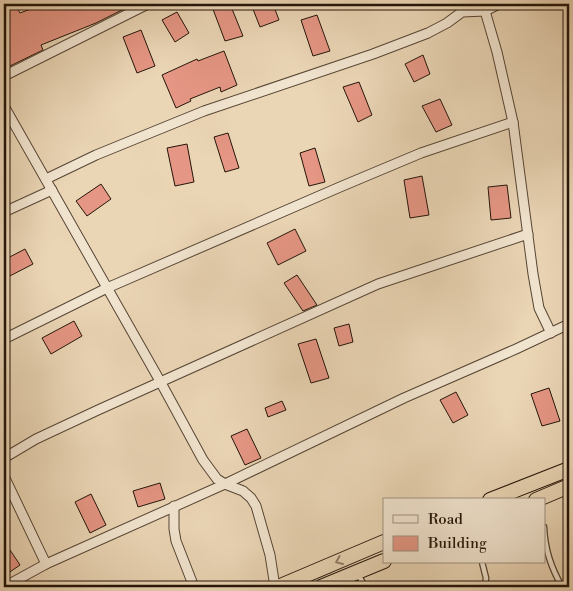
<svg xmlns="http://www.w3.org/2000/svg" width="573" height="591" font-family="'Libre Bodoni',serif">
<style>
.building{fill:#e59684;stroke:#241509}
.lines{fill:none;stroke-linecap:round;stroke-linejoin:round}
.service-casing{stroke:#564534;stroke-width:7}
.minor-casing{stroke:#564534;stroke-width:11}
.trunk-casing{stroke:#241509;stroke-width:16}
.service{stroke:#f1e4cf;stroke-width:4.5}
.minor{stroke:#f1e4cf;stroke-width:9}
.trunk{stroke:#ead5b5;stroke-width:14}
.oneway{stroke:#917f68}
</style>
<rect width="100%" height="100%" fill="#ead5b5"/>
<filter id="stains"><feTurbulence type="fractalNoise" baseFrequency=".004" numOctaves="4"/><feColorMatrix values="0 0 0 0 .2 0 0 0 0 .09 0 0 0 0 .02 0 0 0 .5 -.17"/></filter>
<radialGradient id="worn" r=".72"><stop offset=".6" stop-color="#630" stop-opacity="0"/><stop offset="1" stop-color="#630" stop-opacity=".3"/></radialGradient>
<g class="building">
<path d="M4,4H15L20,13L44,4H122L124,9L96,23L41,45L43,50L10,66L4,52Z"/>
<path d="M211,4H230L243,36L225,41Z"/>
<path d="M251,4H273L279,20L260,27Z"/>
<path d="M177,12L189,33L175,42L162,20Z"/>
<path d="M317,15L330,51L313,56L301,20Z"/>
<path d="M141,30L155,66L137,73L123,37Z"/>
<path d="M224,51L237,85L221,92L220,87L190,99L191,101L176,108L162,75L197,59L198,61Z"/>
<path d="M423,55L430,74L414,82L405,64Z"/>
<path d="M359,82L372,115L358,122L343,87Z"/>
<path d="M440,99L452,125L436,132L422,106Z"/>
<path d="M228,133L239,168L225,172L214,137Z"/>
<path d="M187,144L194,182L175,186L167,148Z"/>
<path d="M315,148L325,182L309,186L300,153Z"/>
<path d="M422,176L429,215L410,218L404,180Z"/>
<path d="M101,184L111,199L87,216L76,201Z"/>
<path d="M507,185L511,218L491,220L488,187Z"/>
<path d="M295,229L306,251L278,265L267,243Z"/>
<path d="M25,249L33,264L4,279V260Z"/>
<path d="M297,275L317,305L303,311L284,283Z"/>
<path d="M74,321L82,336L51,354L42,338Z"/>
<path d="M349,324L353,342L339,346L334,328Z"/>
<path d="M316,339L329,378L311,383L298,344Z"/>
<path d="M549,388L560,421L542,426L531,394Z"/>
<path d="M456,392L468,415L453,423L440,400Z"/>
<path d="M282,401L286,410L268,417L265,408Z"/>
<path d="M247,429L261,458L245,465L231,436Z"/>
<path d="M160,483L165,499L138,507L133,491Z"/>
<path d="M91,494L106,525L90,533L75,502Z"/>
<path d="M4,541L20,565L4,576Z"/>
</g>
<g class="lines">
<g class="service-casing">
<g id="service">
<path d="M544,527C545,550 551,567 562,587"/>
<path d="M482,562L486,578L485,587"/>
<path d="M358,574L365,587"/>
</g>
</g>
<g class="minor-casing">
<g id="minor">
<path d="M485,11L497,52L513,122L533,274L539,308L551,333"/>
<path d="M4,76L148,4"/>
<path d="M4,106L160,381L203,460L217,479L225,484L243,491L251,498L256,506L270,555L275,587"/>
<path d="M46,179L96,155L204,111L373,54L428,33L447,23L462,12L485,11L499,4"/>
<path d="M4,212L52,190"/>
<path d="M4,339L107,288L340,187L421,153L513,122"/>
<path d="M4,458L36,439L98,410L378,284L528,234"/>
<path d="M4,476L46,564"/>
<path d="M174,506V529L176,541L194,587"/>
<path d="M4,587L46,564L225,484L404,398L516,349L569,324"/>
</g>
</g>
<g class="trunk-casing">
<g id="trunk">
<path d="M490,500L569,469"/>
<path d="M536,500L569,486"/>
<path d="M278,587L384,542"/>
<path d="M321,587L384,561"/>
</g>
</g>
<use href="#service" class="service"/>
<use href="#minor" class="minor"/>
<use href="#trunk" class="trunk"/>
</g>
<defs><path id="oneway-chevron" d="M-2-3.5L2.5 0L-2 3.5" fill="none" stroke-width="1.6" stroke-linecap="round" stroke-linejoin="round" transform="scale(1.25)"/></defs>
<use class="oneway" href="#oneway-chevron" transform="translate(339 561) rotate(157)"/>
<rect width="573" height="591" fill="none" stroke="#ead5b5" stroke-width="20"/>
<rect x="5" y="5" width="563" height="581" fill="none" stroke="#241509" stroke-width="2.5"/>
<rect x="10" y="10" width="553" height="571" fill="none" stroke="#241509"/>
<rect x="383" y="498" width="162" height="65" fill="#f1e4cf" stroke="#9f9180"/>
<rect x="393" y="515" width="25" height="8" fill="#f1e4cf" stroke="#9f9180"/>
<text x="428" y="524" font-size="15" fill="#241509">Road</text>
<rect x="393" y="536" width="25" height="15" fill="#e59684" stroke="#9f9180"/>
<text x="428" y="548" font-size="15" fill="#241509">Building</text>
<rect width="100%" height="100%" filter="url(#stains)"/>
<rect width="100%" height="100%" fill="url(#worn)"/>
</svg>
